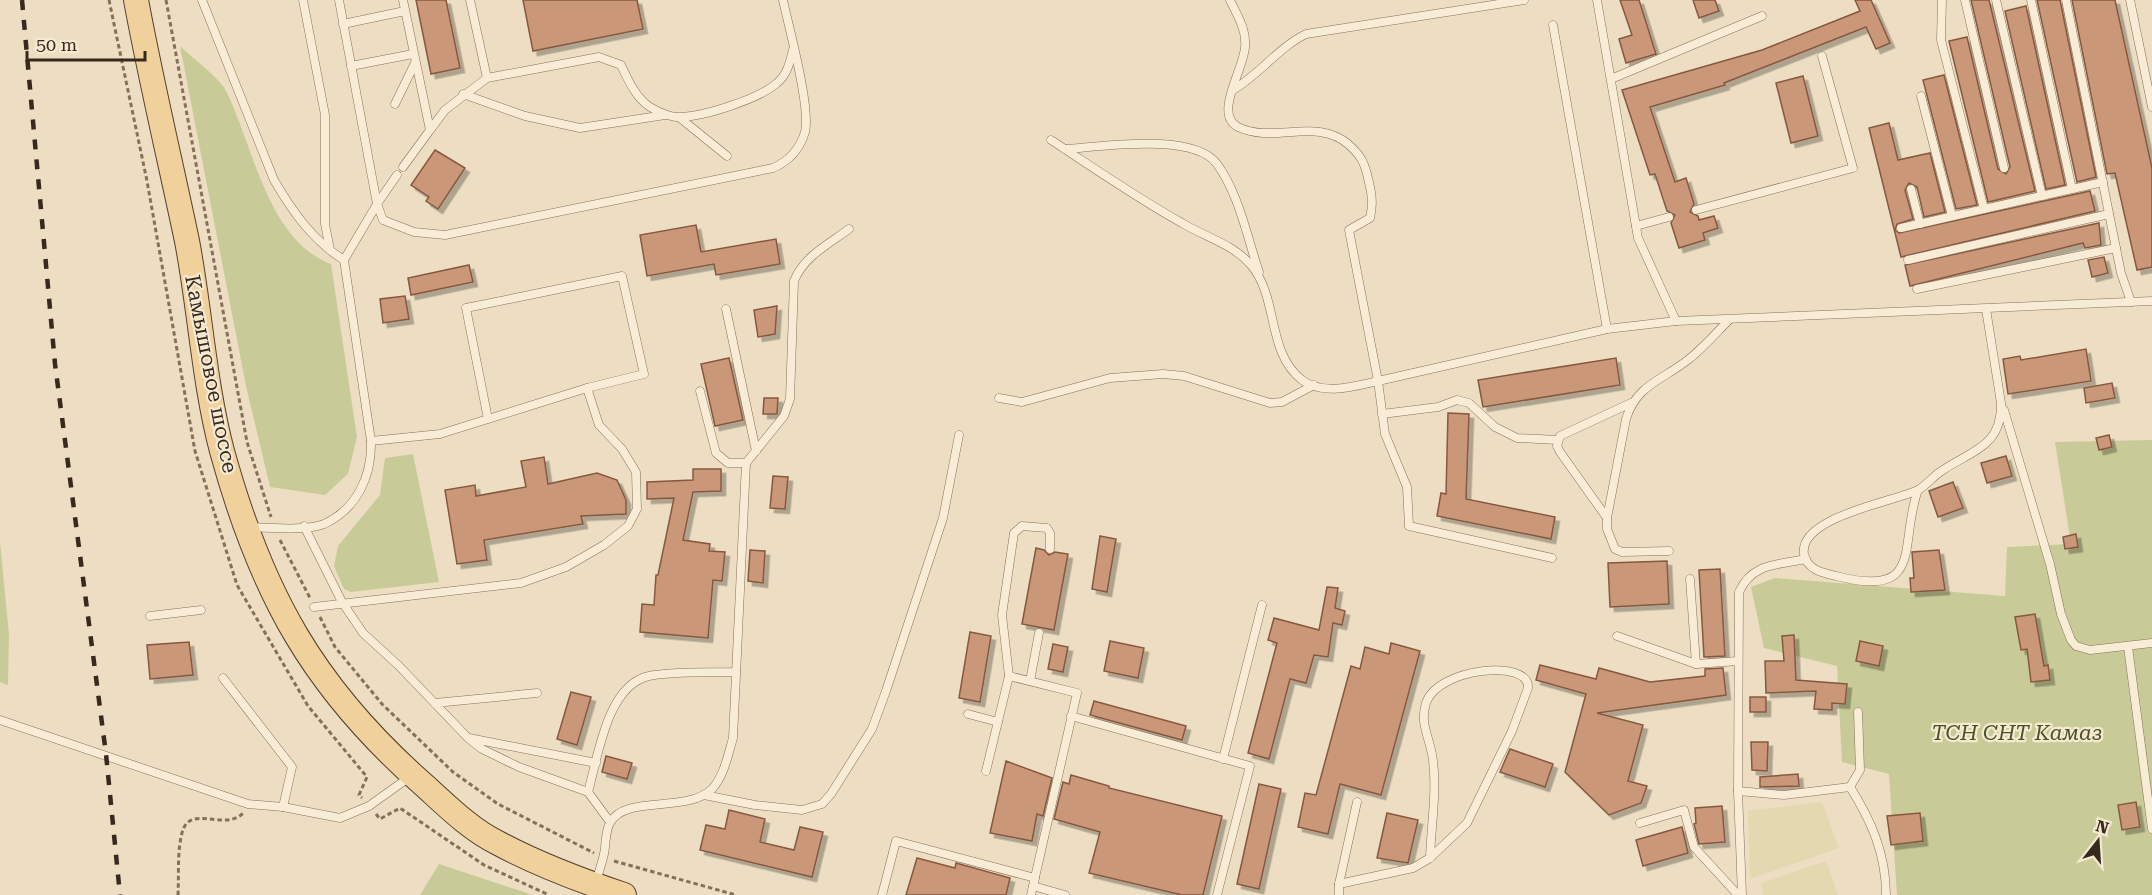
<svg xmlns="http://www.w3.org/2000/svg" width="2152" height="895" font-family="'Roboto Serif',serif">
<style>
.farmland{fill:#e3d8b0}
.green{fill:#c8cb97}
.building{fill:#cb9779;stroke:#865840;stroke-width:1.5;filter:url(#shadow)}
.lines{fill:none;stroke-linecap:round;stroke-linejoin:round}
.service-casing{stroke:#87705a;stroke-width:9}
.primary-casing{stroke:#553e2e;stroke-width:26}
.path{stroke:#87705a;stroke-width:3;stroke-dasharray:4.5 3;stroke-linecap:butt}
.service{stroke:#f8ecd6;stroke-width:8}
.primary{stroke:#f0d19b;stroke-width:24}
.rail{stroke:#37291e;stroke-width:4.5;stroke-dasharray:10 10;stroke-linecap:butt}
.labels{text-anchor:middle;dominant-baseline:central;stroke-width:4.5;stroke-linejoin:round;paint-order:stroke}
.street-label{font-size:21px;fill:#37291e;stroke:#f5e9d2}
.park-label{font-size:21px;font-style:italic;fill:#4a5325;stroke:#f5e9d2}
</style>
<defs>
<filter id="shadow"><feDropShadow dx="4.5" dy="4.5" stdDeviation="0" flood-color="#0004"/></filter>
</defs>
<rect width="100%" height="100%" fill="#eddec3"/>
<g class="farmland">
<path d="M1822,802L1839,848L1750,879L1748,811Z"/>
<path d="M1826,861L1838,895H1763L1761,883Z"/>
</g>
<g class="green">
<path d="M180,46C192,58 219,77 226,91C253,144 267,240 331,264L357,437L348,474L325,495L270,487L246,386Z"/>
<path d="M2152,440V895H1897L1889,774L1842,762L1837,666L1764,648L1751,587L1775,578L2005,596L2007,547L2071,544L2055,442Z"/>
<path d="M413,454L439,582L351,592L344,589L334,566L338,546L380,495L385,458Z"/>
<path d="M0,542L9,635L8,685L0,682Z"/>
<path d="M439,864L527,893L530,895H420Z"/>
</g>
<g class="building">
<path d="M416,0H446L460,68L431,74Z"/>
<path d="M523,0H637L643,29L533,51Z"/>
<path d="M1620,0H1639L1656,54L1626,63L1619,39L1632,35Z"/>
<path d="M1693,0H1715L1719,11L1699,18Z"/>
<path d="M1855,0H1871L1890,43L1876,49L1866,27L1724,83L1725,85L1650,107L1675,182L1686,178L1694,204L1690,212L1698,216L1699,220L1714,216L1718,228L1703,233L1705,240L1679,248L1671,223L1675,215L1667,211L1655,174L1650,175L1622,90L1762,50L1860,11Z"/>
<path d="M1971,0H1989L2035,191L1988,202L1949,41L1967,37L1998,169L2006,174L2010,167Z"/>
<path d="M2037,0H2060L2096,177L2077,182Z"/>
<path d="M2072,0H2115L2152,168V267L2137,270L2115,173L2107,174Z"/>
<path d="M2026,6L2065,185L2046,189L2005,11Z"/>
<path d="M1944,75L1977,205L1956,209L1923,80Z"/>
<path d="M1803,76L1818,136L1791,143L1776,83Z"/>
<path d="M1889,123L1898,160L1930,153L1945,212L1924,217L1917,187L1909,183L1905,190L1913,219L1897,224L1895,230L1899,233L2090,191L2095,211L1901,257L1869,128Z"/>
<path d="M435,150L465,168L438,209L426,201L429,197L411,185Z"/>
<path d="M2099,223L2101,245L2085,248L2083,243L1910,286L1905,265Z"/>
<path d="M696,225L701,252L776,239L780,264L716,275L714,264L647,276L640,235Z"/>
<path d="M2104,257L2108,273L2092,277L2088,260Z"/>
<path d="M469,265L473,282L411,295L408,278Z"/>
<path d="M405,296L409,319L383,323L380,299Z"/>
<path d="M777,306L775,334L758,337L754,310Z"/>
<path d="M2086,349L2091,381L2008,394L2003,359L2020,356L2021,360Z"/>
<path d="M729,358L743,420L715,426L701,364Z"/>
<path d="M1616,358L1620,385L1483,407L1478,380Z"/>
<path d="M2112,383L2115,398L2086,403L2084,388Z"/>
<path d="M764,398H778L777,414H763Z"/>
<path d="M1448,413L1469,414L1466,499L1555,517L1551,539L1437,516L1441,493L1446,494Z"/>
<path d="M2109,435L2112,447L2099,450L2096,438Z"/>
<path d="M2006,456L2012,476L1987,483L1981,463Z"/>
<path d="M544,457L548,484L597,473L617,480L626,500V514L581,516L583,524L484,540L487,560L457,564L445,490L475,485L476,496L526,487L521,461Z"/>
<path d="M693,469H721V491L693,492L683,540L710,544L709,551L725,552L722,581L713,580L708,638L640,632L642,604L654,605L656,575H658L674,498L647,499V482L693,480Z"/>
<path d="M773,476L788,477L785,509L770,508Z"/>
<path d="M1953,482L1963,508L1938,517L1929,491Z"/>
<path d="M2076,534L2078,547L2065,549L2063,537Z"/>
<path d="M1100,536L1116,539L1107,592L1092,589Z"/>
<path d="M1036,548L1044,550L1049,555L1055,552L1068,554L1054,630L1022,624Z"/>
<path d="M750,550L765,551L763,583L748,581Z"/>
<path d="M1939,550L1945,590L1911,592L1910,578H1914L1912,552Z"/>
<path d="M1667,561L1669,604L1610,607L1608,563Z"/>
<path d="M1720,569L1725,656L1704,657L1699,570Z"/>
<path d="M1327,587L1338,588L1335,608L1345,611L1342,625L1333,623L1328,657L1314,655L1306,683L1290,679L1269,759L1248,753L1277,643L1268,640L1274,618L1319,630Z"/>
<path d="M2035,614L2044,666L2048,665L2050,680L2031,682L2027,649L2021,650L2015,617Z"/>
<path d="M970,632L991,636L980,702L959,698Z"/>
<path d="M1794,635L1796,680L1847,684L1845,704L1832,703V710L1814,709L1816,691L1766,693L1765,661H1784L1782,636Z"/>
<path d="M1110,641L1144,648L1138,678L1104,671Z"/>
<path d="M1860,641L1883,646L1879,666L1856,661Z"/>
<path d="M189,642L193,675L150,679L147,645Z"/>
<path d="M1391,643L1420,651L1381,795L1340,784L1328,834L1298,827L1305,793L1316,795L1351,666L1360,669L1365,647L1389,654Z"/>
<path d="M1053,644L1068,647L1063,672L1048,669Z"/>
<path d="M1540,665L1596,679L1599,668L1650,682L1705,676V669L1723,668L1726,695L1597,713L1643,725L1628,781L1647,786L1641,803L1609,815L1565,772L1586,694L1536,680Z"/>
<path d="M571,692L591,697L577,745L557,739Z"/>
<rect x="1750" y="697" width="16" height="15"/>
<path d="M1094,701L1186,726L1182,740L1090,715Z"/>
<path d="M1751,742H1768L1767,771L1752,770Z"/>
<path d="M1510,749L1553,764L1545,787L1500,772Z"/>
<path d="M606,756L632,763L627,779L602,772Z"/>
<path d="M1006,761L1052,778L1043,816L1037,814L1032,841L990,833Z"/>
<path d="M1798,774L1799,786L1760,787V777Z"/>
<path d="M1071,775L1109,786V788L1222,816L1203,895H1182L1089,873L1100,832L1054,819L1063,782L1069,784Z"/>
<path d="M1259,784L1281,789L1259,889L1237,884Z"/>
<path d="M2136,802L2140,827L2122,830L2118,805Z"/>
<path d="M1722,806L1725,842L1699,844L1694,824L1696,823L1695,808Z"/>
<path d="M729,810L765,819L760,842L794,850L800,827L823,832L812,877L700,850L706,825L725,829Z"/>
<path d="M1387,813L1418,820L1408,863L1377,858Z"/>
<path d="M1920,813L1923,841L1891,845L1887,816Z"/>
<path d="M1682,827L1688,853L1643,866L1636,840Z"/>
<path d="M917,858L955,868L956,863L1010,878L1006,895H906Z"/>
</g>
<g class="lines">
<g class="service-casing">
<g id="service">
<path d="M202,0L274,180C292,211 313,241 344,260"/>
<path d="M303,0L325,115V224L330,250"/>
<path d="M403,0L430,130L403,167"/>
<path d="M470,0L487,78"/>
<path d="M1230,0C1237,15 1247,30 1245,47C1244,69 1213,114 1238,127C1273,144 1317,117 1348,144C1359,154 1363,159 1367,174C1371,190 1374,202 1370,218L1349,230L1378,381L1385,434L1407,487L1409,526L1552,558"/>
<path d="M1597,0L1638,238L1676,321L2152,301"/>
<path d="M1942,0L1941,40L1984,209"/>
<path d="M1965,0L2004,168"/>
<path d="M1996,0L2042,196"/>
<path d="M2031,0L2072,189"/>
<path d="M2066,0L2121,273L2131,302"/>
<path d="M2130,0L2152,107"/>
<path d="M343,24L405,11"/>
<path d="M1553,25L1607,329"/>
<path d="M351,66L413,54"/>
<path d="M1611,79L1762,16"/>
<path d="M1233,90C1260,74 1279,47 1306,34L1524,0"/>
<path d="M463,94L525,116L580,128L665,115"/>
<path d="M1921,96L1952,216"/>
<path d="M395,104L415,63"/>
<path d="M680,118L727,156"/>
<path d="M430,130L445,110L487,78L599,57L621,65C628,80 636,98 650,107C658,112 672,118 681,117C705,116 759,99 777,83C787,75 790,62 793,50"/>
<path d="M1051,140C1094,168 1137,198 1182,223C1205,237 1233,244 1251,265C1279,298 1266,352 1302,380C1323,396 1355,386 1378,381L1607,329L1676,321"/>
<path d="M1065,149C1101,147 1193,132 1217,164C1239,194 1247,237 1259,272"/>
<path d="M397,175L377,204L383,220L414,232L445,235L773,168C789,161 800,149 805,132C811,108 789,28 783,0"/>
<path d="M1911,189L1920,224"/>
<path d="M1696,210L1853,168L1822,56"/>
<path d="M1636,226L1669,217"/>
<path d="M1901,228L2103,182"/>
<path d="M1908,260L2109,214"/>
<path d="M1917,289L2116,248"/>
<path d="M726,309L756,451"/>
<path d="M700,391L716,453L728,463H746"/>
<path d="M999,398L1022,402L1110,378L1163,374L1184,376L1270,403L1282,402L1314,385"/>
<path d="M2004,410L2050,564L2061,614L2071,640L2076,646L2090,650L2152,643"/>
<path d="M1382,414L1438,407L1457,400L1469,403L1495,427L1517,438L1558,440"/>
<path d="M371,441L440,434L587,388L644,374L622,276L466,308L488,419"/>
<path d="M1918,490C1898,545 1926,599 1836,576C1823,573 1807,570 1804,554C1798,517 1896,501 1918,490C1927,485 1934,475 1943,470C1973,450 2002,446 2001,403L1986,309"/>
<path d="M1607,518L1560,452L1557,446L1560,436L1631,403"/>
<path d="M304,526L342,602L363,633L399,666L468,738L482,749L519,767L588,792L610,822"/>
<path d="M250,527C269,528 306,531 324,524C357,509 372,476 371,441L344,260L377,204L339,0"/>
<path d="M1669,551L1622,552L1615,549L1607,529V518L1626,419C1637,384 1663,380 1689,359C1703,348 1716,333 1729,320"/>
<path d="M1690,579L1696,664L1738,661"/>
<path d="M314,607L521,583L566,567L604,545L628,526L637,509L636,472L622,449L599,425L587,388"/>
<path d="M150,616L201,610"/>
<path d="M1617,636L1696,664"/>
<path d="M2128,647L2152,829"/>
<path d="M1009,676L1077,693L1031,895"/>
<path d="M223,678L292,767L283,807"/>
<path d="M1030,681L1039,633"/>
<path d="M435,703L537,693"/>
<path d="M968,714L998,722"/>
<path d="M1071,716L1250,766L1217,895"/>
<path d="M0,720L248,804L283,807L340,818L369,806L411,776"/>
<path d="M469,738L596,763"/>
<path d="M1223,759L1262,605"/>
<path d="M986,771L1009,676L1002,615L1014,533L1022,526L1047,528L1050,533V549"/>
<path d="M1850,787L1860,770L1858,712"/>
<path d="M1738,791L1784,795L1850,787C1871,820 1886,854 1886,895"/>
<path d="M588,792C598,757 607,685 649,676C676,671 708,673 736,672"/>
<path d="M704,795L755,805L802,810L822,804L831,794L872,729L886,691L943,518L959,435"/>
<path d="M1640,823L1684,810L1694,847L1738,895"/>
<path d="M596,881C599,872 602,863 604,854C606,845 605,831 610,823C625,794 686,814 712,789C724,776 728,755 733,738L746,463L784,416L790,399L794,281C804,256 829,244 849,229"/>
<path d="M1339,884L1413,868L1430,858L1467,823L1512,731L1528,688C1530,658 1437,668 1426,703C1419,725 1431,739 1433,761C1437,790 1431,828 1430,858"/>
<path d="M1033,886L1065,895"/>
<path d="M882,895L896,841L1035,878"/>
<path d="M1339,895V884L1357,802"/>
<path d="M1742,895L1738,791L1739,592C1752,563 1777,565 1806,559"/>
</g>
</g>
<g class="primary-casing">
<path id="primary" d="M136,0C151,81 170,160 187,241C200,309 204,383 222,451C261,593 313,688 425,786C447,806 471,830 498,843C537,864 582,881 624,895"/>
</g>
<g class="path">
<path d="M109,0L147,181L195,451L237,585L308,706L367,777L359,795L362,798"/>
<path d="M166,0L247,442L271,517"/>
<path d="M280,540L310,598"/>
<path d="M320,617L335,647L382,704L453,772L498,804L594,853"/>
<path d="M376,814L380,819L400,808L484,865L549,895"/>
<path d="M614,861L736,895"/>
<path d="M178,895C179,875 177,852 182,833C189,803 225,832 243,813"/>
</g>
<use href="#service" class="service"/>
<use href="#primary" class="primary"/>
<path class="rail" d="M22,0L55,364L106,754L120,895"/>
</g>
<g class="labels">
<g class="street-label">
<text transform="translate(211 374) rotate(79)">Камышовое шоссе</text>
</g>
<g class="park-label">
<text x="2017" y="733">ТСН СНТ Камаз</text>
</g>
</g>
<g transform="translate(2098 841) rotate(17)" stroke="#f5e9d2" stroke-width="4.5" paint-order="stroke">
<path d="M0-4.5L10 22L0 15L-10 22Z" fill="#37291e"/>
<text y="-9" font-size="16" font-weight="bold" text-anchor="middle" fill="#37291e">N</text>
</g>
<path d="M27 51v9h118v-9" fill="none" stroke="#37291e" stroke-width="3"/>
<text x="36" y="51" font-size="18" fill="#37291e" stroke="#f5e9d2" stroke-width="4.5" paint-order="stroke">50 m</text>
</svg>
